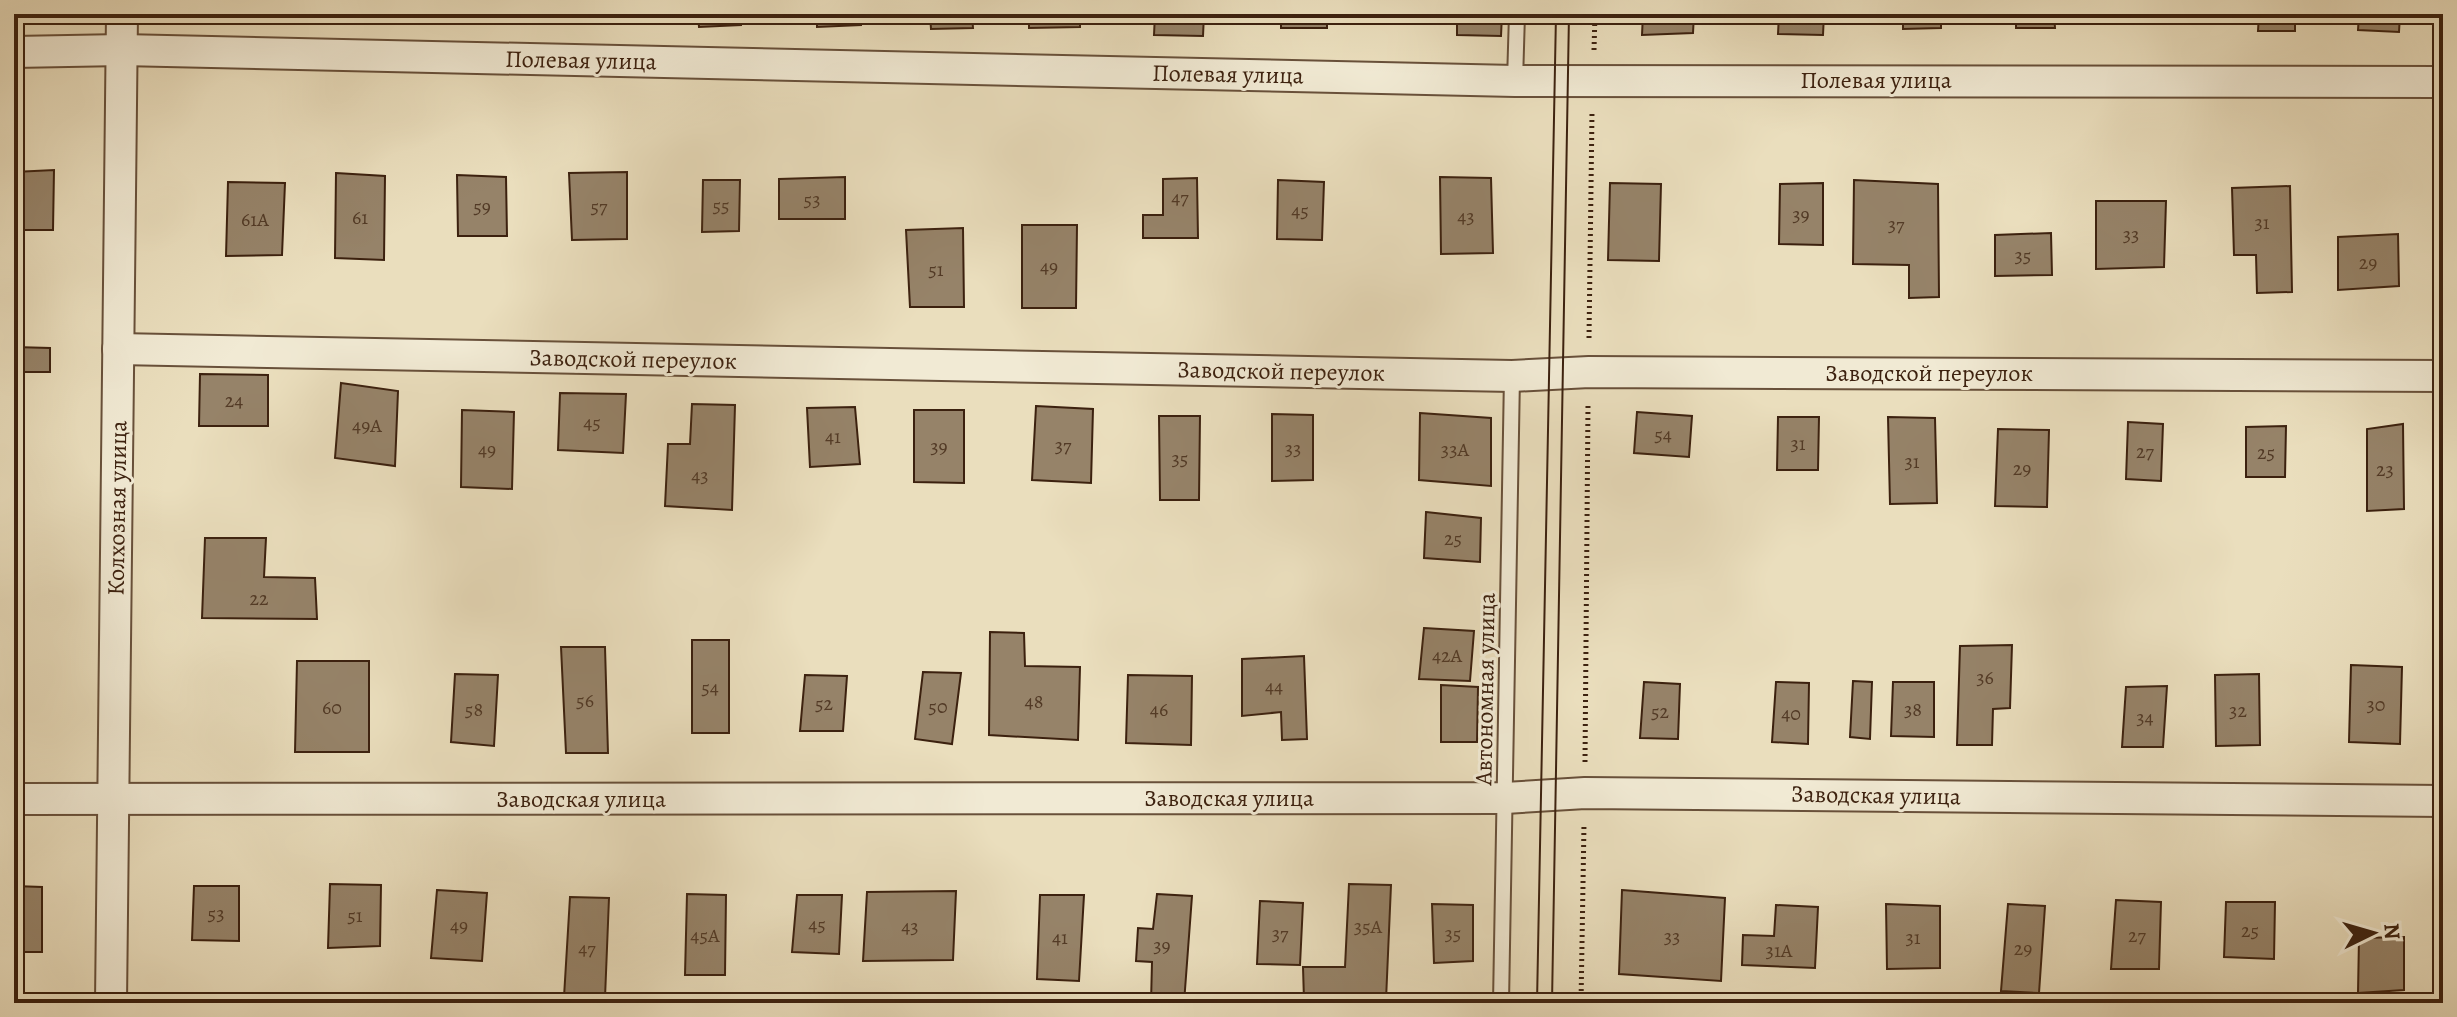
<svg xmlns="http://www.w3.org/2000/svg" width="2457" height="1017" font-family="Alegreya,serif">
<style>
.building{fill:#968369;stroke:#3c210f;stroke-width:2}
.lines{fill:none;stroke-linecap:round;stroke-linejoin:round}
.service-casing{stroke:#68503a;stroke-width:18}
.minor-casing{stroke:#68503a;stroke-width:34}
.path{stroke:#3c210f;stroke-width:5;stroke-dasharray:2 4;stroke-linecap:butt}
.service{stroke:#f1ead4;stroke-width:14}
.minor{stroke:#f1ead4;stroke-width:30}
.tram{stroke:#3c210f;stroke-width:2}
.labels{text-anchor:middle;dominant-baseline:central;stroke-width:6;stroke-linejoin:round;paint-order:stroke}
.number-label{font-size:20px;fill:#523a26}
.street-label{font-size:24px;fill:#3c210f;stroke:#f1ead4}
</style>
<rect width="100%" height="100%" fill="#eadebd"/>
<filter id="stains"><feTurbulence type="fractalNoise" baseFrequency=".0025" numOctaves="4"/><feColorMatrix values="0 0 0 0 .2 0 0 0 0 .09 0 0 0 0 .02 0 0 0 .5 -.17"/></filter>
<radialGradient id="worn" r=".72"><stop offset=".6" stop-color="#630" stop-opacity="0"/><stop offset="1" stop-color="#630" stop-opacity=".3"/></radialGradient>
<g class="building">
<path d="M14,14H54V18L14,19Z"/>
<path d="M220,14H301V18L220,21Z"/>
<path d="M585,14H622V18L585,21Z"/>
<path d="M698,14H741V25L699,27Z"/>
<path d="M817,14H861V25L817,27Z"/>
<path d="M930,14H972L973,28L931,29Z"/>
<path d="M1029,14H1080V27L1029,28Z"/>
<path d="M1155,14H1204L1203,36L1154,35Z"/>
<rect x="1281" y="14" width="46" height="14"/>
<path d="M1457,14H1502L1501,36L1457,35Z"/>
<path d="M1643,14H1694L1693,33L1642,35Z"/>
<path d="M1779,14H1824L1823,35L1778,34Z"/>
<path d="M1903,14H1941V28L1903,29Z"/>
<path d="M2016,14H2054L2055,28H2016Z"/>
<rect x="2069" y="14" width="28" height="10"/>
<path d="M2259,14H2295V31H2258Z"/>
<path d="M2359,14H2400L2399,32L2358,30Z"/>
<path d="M54,170L53,230H14V172Z"/>
<path d="M627,172V239L572,240L569,173Z"/>
<path d="M336,173L385,176L384,260L335,258Z"/>
<path d="M457,175L506,177L507,236H458Z"/>
<path d="M845,177V219H779V179Z"/>
<path d="M1440,177L1491,178L1493,253L1441,254Z"/>
<path d="M1197,178L1198,238H1143V215H1163V179Z"/>
<path d="M703,180H740L739,231L702,232Z"/>
<path d="M1278,180L1324,182L1322,240L1277,239Z"/>
<path d="M1854,180L1938,184L1939,297L1909,298V265L1853,264Z"/>
<path d="M228,182L285,183L282,255L226,256Z"/>
<path d="M1610,183L1661,184L1659,261L1608,260Z"/>
<path d="M1823,183V245L1779,244L1780,184Z"/>
<path d="M2290,186L2292,292L2257,293L2256,255H2234L2232,188Z"/>
<path d="M2096,201H2166L2164,267L2096,269Z"/>
<path d="M1022,225H1077L1076,308H1022Z"/>
<path d="M963,228L964,307H910L906,230Z"/>
<path d="M2051,233L2052,275L1995,276V235Z"/>
<path d="M2398,234L2399,286L2338,290V237Z"/>
<path d="M14,347L50,348V372H14Z"/>
<path d="M200,374L268,375V426H199Z"/>
<path d="M341,383L398,391L395,466L335,458Z"/>
<path d="M560,393L626,394L623,453L558,450Z"/>
<path d="M692,404L735,405L732,510L665,506L668,444H690Z"/>
<path d="M1036,406L1093,409L1091,483L1032,480Z"/>
<path d="M855,407L860,464L810,467L807,408Z"/>
<path d="M462,410L514,412L512,489L461,487Z"/>
<path d="M914,410H964V483L914,482Z"/>
<path d="M1637,412L1692,416L1689,457L1634,453Z"/>
<path d="M1420,413L1491,418V486L1419,480Z"/>
<path d="M1272,414L1313,415V480L1272,481Z"/>
<path d="M1159,416H1200L1199,500H1160Z"/>
<path d="M1778,417H1819L1818,470H1777Z"/>
<path d="M1888,417L1935,418L1937,503L1890,504Z"/>
<path d="M2128,422L2163,424L2161,481L2126,479Z"/>
<path d="M2403,424L2404,509L2367,511V429Z"/>
<path d="M2286,426L2285,477H2246V427Z"/>
<path d="M1998,429L2049,430L2047,507L1995,506Z"/>
<path d="M1426,512L1481,518L1480,562L1424,558Z"/>
<path d="M205,538H266L264,577L315,578L317,619L202,618Z"/>
<path d="M1424,628L1474,631L1470,681L1419,679Z"/>
<path d="M990,632L1024,633L1025,666L1080,667L1078,740L989,735Z"/>
<rect x="692" y="640" width="37" height="93"/>
<path d="M2012,645L2010,708L1993,709L1992,745H1957L1960,646Z"/>
<path d="M561,647H605L608,753H566Z"/>
<path d="M1304,656L1307,739L1282,740L1281,712L1242,716V659Z"/>
<path d="M297,661H369V752H295Z"/>
<path d="M2351,665L2402,667L2400,744L2349,742Z"/>
<path d="M923,672L961,673L952,744L915,739Z"/>
<path d="M455,674L498,675L494,746L451,742Z"/>
<path d="M2259,674L2260,745L2216,746L2215,675Z"/>
<path d="M805,675L847,676L843,731H800Z"/>
<path d="M1128,675L1192,676L1191,745L1126,743Z"/>
<path d="M1853,681L1872,682L1870,739L1850,737Z"/>
<path d="M1644,682L1680,684L1678,739L1640,738Z"/>
<path d="M1776,682L1809,683L1808,744L1772,742Z"/>
<path d="M1893,682H1934V737L1891,736Z"/>
<path d="M1441,685L1478,687L1477,742H1441Z"/>
<path d="M2167,686L2163,747H2122L2126,687Z"/>
<path d="M330,884L381,885L380,946L328,948Z"/>
<path d="M1349,884L1391,885L1386,1000H1304L1303,967H1345Z"/>
<path d="M14,886L42,887V952H14Z"/>
<path d="M194,886H239V941L192,940Z"/>
<path d="M437,890L487,893L482,961L431,958Z"/>
<path d="M1622,890L1725,898L1721,981L1619,974Z"/>
<path d="M956,891L953,960L863,961L867,892Z"/>
<path d="M687,894L726,895L725,975H685Z"/>
<path d="M1157,894L1192,896L1184,1003H1151L1152,962L1136,961L1138,928L1153,929Z"/>
<path d="M797,895H842L839,954L792,952Z"/>
<path d="M1040,895H1084L1079,981L1037,979Z"/>
<path d="M570,897L609,898L605,998L564,997Z"/>
<path d="M2116,900L2161,902L2159,969H2111Z"/>
<path d="M1260,901L1303,903L1300,965L1257,964Z"/>
<path d="M2226,902H2275L2274,959L2224,957Z"/>
<path d="M1432,904L1473,905V961L1434,963Z"/>
<path d="M1886,904L1940,906V968L1887,969Z"/>
<path d="M2008,904L2045,906L2039,993L2001,991Z"/>
<path d="M1776,905L1818,907L1815,968L1742,965L1743,935L1774,936Z"/>
<path d="M2404,937V990L2358,993L2359,938Z"/>
</g>
<g class="lines">
<g class="service-casing">
<g id="service">
<path d="M1515,81L1517,14"/>
<path d="M1501,1003L1512,376"/>
</g>
</g>
<g class="minor-casing">
<g id="minor">
<path d="M14,52L122,50L1515,81L2443,82"/>
<path d="M118,349L1512,376L1589,372L2443,376"/>
<path d="M14,799L1505,798L1585,793L2443,801"/>
<path d="M111,1003L122,14"/>
</g>
</g>
<g class="path">
<path d="M1594,50L1595,14"/>
<path d="M1589,338L1592,112"/>
<path d="M1585,762L1588,404"/>
<path d="M1581,1003L1584,824"/>
</g>
<use href="#service" class="service"/>
<use href="#minor" class="minor"/>
<g class="tram">
<path d="M1537,1003L1556,14"/>
<path d="M1552,1003L1569,14"/>
</g>
</g>
<g class="labels">
<g class="number-label">
<text x="1180" y="197">47</text>
<text x="812" y="199">53</text>
<text x="721" y="205">55</text>
<text x="482" y="206">59</text>
<text x="599" y="206">57</text>
<text x="1300" y="210">45</text>
<text x="1801" y="214">39</text>
<text x="1466" y="216">43</text>
<text x="360" y="217">61</text>
<text x="255" y="219">61А</text>
<text x="2262" y="222">31</text>
<text x="1896" y="224">37</text>
<text x="2131" y="234">33</text>
<text x="2023" y="255">35</text>
<text x="2368" y="262">29</text>
<text x="1049" y="266">49</text>
<text x="936" y="269">51</text>
<text x="234" y="400">24</text>
<text x="592" y="422">45</text>
<text x="367" y="425">49А</text>
<text x="1663" y="434">54</text>
<text x="833" y="436">41</text>
<text x="1798" y="443">31</text>
<text x="1063" y="445">37</text>
<text x="939" y="446">39</text>
<text x="1293" y="448">33</text>
<text x="487" y="449">49</text>
<text x="1455" y="449">33А</text>
<text x="2145" y="451">27</text>
<text x="2266" y="452">25</text>
<text x="1180" y="458">35</text>
<text x="1912" y="461">31</text>
<text x="2022" y="468">29</text>
<text x="2385" y="469">23</text>
<text x="700" y="475">43</text>
<text x="1453" y="538">25</text>
<text x="259" y="598">22</text>
<text x="1447" y="655">42А</text>
<text x="1985" y="677">36</text>
<text x="1274" y="686">44</text>
<text x="710" y="687">54</text>
<text x="585" y="700">56</text>
<text x="1034" y="701">48</text>
<text x="824" y="703">52</text>
<text x="2376" y="704">30</text>
<text x="938" y="706">50</text>
<text x="332" y="707">60</text>
<text x="474" y="709">58</text>
<text x="1159" y="709">46</text>
<text x="1913" y="709">38</text>
<text x="2238" y="710">32</text>
<text x="1660" y="711">52</text>
<text x="1791" y="713">40</text>
<text x="2145" y="717">34</text>
<text x="216" y="913">53</text>
<text x="355" y="915">51</text>
<text x="817" y="924">45</text>
<text x="459" y="925">49</text>
<text x="910" y="926">43</text>
<text x="1368" y="926">35А</text>
<text x="2250" y="930">25</text>
<text x="1280" y="933">37</text>
<text x="1453" y="933">35</text>
<text x="705" y="935">45А</text>
<text x="2137" y="935">27</text>
<text x="1672" y="936">33</text>
<text x="1060" y="937">41</text>
<text x="1913" y="937">31</text>
<text x="1162" y="945">39</text>
<text x="587" y="948">47</text>
<text x="2023" y="948">29</text>
<text x="1779" y="950">31А</text>
</g>
<g class="street-label">
<text transform="translate(581 60) rotate(1)">Полевая улица</text>
<text transform="translate(1228 74) rotate(1)">Полевая улица</text>
<text x="1876" y="80">Полевая улица</text>
<text transform="translate(633 359) rotate(1)">Заводской переулок</text>
<text transform="translate(1281 371) rotate(1)">Заводской переулок</text>
<text x="1929" y="373">Заводской переулок</text>
<text transform="translate(117 508) rotate(-89)">Колхозная улица</text>
<text transform="translate(1485 689) rotate(-89)">Автономная улица</text>
<text transform="translate(1876 795) rotate(1)">Заводская улица</text>
<text x="1229" y="798">Заводская улица</text>
<text x="581" y="799">Заводская улица</text>
</g>
</g>
<rect width="2457" height="1017" fill="none" stroke="#eadebd" stroke-width="48"/>
<rect x="16" y="16" width="2425" height="985" fill="none" stroke="#3c210f" stroke-width="4"/>
<rect x="24" y="24" width="2409" height="969" fill="none" stroke="#3c210f" stroke-width="2"/>
<g transform="translate(2373 933) rotate(85)" stroke="#f1ead4" stroke-width="6" paint-order="stroke">
<path d="M0-6L14 30L0 20L-14 30Z" fill="#3c210f"/>
<text y="-12" font-size="22" font-weight="bold" text-anchor="middle" fill="#3c210f">N</text>
</g>
<rect width="100%" height="100%" filter="url(#stains)"/>
<rect width="100%" height="100%" fill="url(#worn)"/>
</svg>
